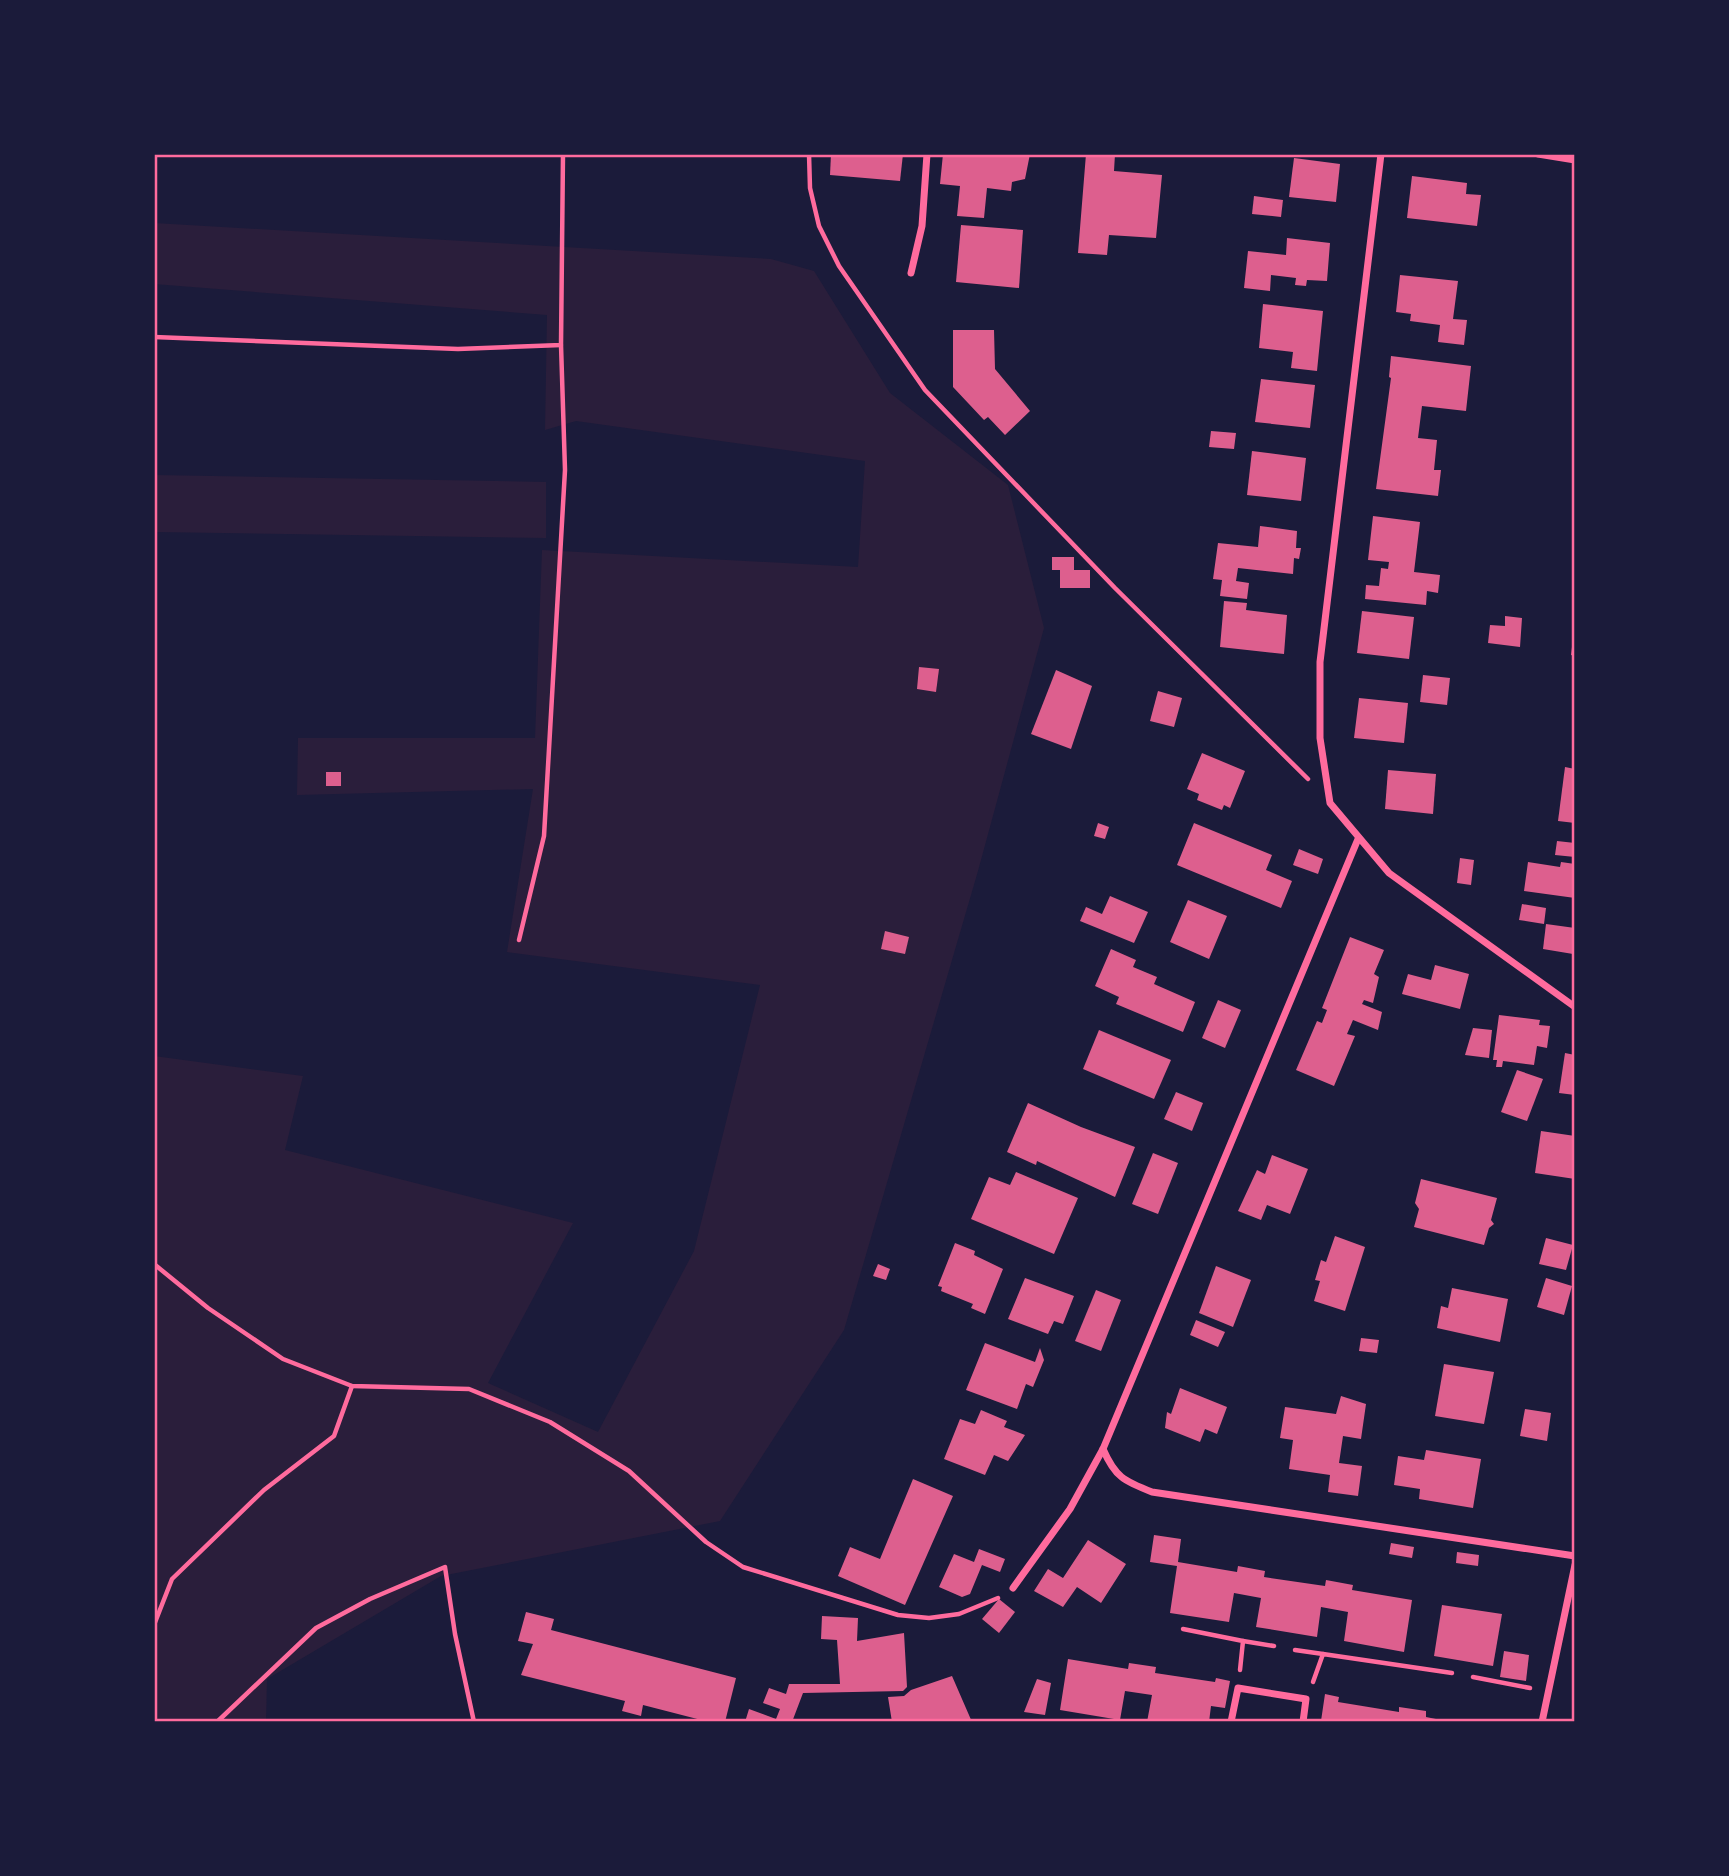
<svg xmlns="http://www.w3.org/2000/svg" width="1729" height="1876" font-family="'Alegreya Sans',sans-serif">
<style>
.green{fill:#2a1e3b}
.building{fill:#dd5f8e}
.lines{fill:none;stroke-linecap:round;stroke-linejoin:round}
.path{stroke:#ff6b9d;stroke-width:4.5}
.minor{stroke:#ff6b9d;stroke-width:7}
.neatline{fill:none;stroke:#ff6b9d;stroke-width:2.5}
</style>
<rect width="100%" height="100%" fill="#1b1b3a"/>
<g class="green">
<path d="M154,223L771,259L814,271L890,393L1008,485L1044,628L978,871L844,1330L720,1521L441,1576L267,1679L266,1722H154V1056L303,1076L285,1150L573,1223L488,1383L598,1432L694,1251L760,985L507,952L533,789L297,795L298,738H535L542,550L858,567L865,461L576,421L545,430L547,315L154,284Z"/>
<path d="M154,475L546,482V538L154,532Z"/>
</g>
<g class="building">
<path d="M831,154H903L900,181L830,175Z"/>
<path d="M943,154L957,155L1030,154L1025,179L1012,182L1011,191L987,188L984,218L957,216L960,186L940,184Z"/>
<path d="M1086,154H1115L1114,171L1162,175L1156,238L1109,235L1107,255L1078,253Z"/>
<path d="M1294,158L1340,164L1336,202L1289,197Z"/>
<path d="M1412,176L1467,183L1466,194L1481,195L1477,226L1407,218Z"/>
<path d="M1254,196L1283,200L1281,217L1252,214Z"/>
<path d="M961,225L1023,230L1019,288L956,282Z"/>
<path d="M1287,238L1330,243L1327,281L1307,280L1306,286L1295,285L1296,278L1271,275L1270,291L1244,288L1248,251L1286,255Z"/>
<path d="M1400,275L1458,281L1453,319L1467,320L1464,345L1438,342L1440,325L1410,321L1411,314L1396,312Z"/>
<path d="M1263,304L1323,311L1317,371L1291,368L1293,352L1259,348Z"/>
<path d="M953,330H994L995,369L1030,411L1005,435L988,417L984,420L953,387Z"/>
<path d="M1391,356L1471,366L1466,411L1422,406L1418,438L1437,440L1434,470H1441L1438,496L1376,489L1391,378L1389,377Z"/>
<path d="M1261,379L1315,385L1310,428L1255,422Z"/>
<path d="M1211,431L1236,433L1234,449L1209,447Z"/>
<path d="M1252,451L1306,458L1301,501L1247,495Z"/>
<path d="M1373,516L1420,522L1414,572L1440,575L1438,593L1427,591L1426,605L1365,599L1366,585L1379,586L1381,568L1388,569L1389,562L1368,560Z"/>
<path d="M1260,526L1297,531L1296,548H1301L1299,559L1294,558L1293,574L1238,568L1236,581L1249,583L1247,599L1220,596L1222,580L1213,579L1218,543L1258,547Z"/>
<path d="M1052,557H1074V570H1090V588H1060V570H1052Z"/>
<path d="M1224,601L1247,603L1246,610L1287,615L1284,654L1220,647Z"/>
<path d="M1362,611L1414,617L1409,659L1357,653Z"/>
<path d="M1505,616L1522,618L1520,647L1488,643L1490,625L1505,626Z"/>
<path d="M1573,639H1575V656L1571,655Z"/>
<path d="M919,667L939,669L936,692L917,689Z"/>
<path d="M1056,670L1092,686L1071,749L1031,734Z"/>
<path d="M1423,675L1450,678L1447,705L1420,702Z"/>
<path d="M1158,691L1182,698L1174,727L1150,721Z"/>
<path d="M1359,698L1408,703L1404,743L1354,738Z"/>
<path d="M1202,753L1245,771L1230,808L1224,805L1222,810L1197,800L1199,794L1187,789Z"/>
<path d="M1565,767L1575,769V823L1558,821Z"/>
<path d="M1388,770L1436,774L1433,814L1385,809Z"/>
<rect x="326" y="772" width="15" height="14"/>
<path d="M1098,823L1109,827L1105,839L1094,836Z"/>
<path d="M1194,823L1272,855L1266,870L1292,881L1281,908L1177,865Z"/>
<path d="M1557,841L1575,843V857L1555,855Z"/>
<path d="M1299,849L1323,859L1318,874L1293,865Z"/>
<path d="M1460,858L1474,860L1471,885L1457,883Z"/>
<path d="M1528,862L1560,867L1561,862L1575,864V898L1524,891Z"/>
<path d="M1110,896L1148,912L1134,943L1080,921L1086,907L1102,914Z"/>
<path d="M1188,900L1227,916L1209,959L1170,942Z"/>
<path d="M1522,904L1546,908L1544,924L1519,920Z"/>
<path d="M1546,924L1575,928L1573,954L1543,949Z"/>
<path d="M885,931L909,937L905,954L881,949Z"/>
<path d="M1350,937L1384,950L1374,974L1379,977L1373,1003L1364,1000L1362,1004L1382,1012L1378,1030L1353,1020L1347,1034L1355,1036L1334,1086L1296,1070L1317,1021L1322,1023L1327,1010L1322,1008Z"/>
<path d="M1111,949L1136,960L1133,967L1157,977L1154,984L1195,1002L1183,1032L1116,1004L1119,997L1095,986Z"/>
<path d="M1435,965L1469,974L1460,1009L1402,994L1408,974L1431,980Z"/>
<path d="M1218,1000L1241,1010L1225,1048L1202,1038Z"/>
<path d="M1499,1015L1540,1020L1539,1025L1550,1026L1547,1048L1537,1046L1534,1065L1503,1061L1502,1067H1496L1497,1060H1493Z"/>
<path d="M1473,1028L1492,1030L1489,1058L1465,1055Z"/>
<path d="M1099,1030L1171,1060L1154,1099L1083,1069Z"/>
<path d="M1565,1053L1575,1055V1095L1559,1093Z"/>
<path d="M1517,1070L1543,1079L1527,1121L1501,1112Z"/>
<path d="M1176,1092L1203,1103L1192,1131L1164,1119Z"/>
<path d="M1028,1103L1081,1127L1135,1147L1115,1197L1037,1161L1036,1165L1007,1152Z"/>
<path d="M1541,1131L1575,1136V1179L1535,1173Z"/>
<path d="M1153,1153L1178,1163L1158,1214L1132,1204Z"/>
<path d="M1272,1155L1308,1169L1290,1214L1267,1205L1261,1220L1238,1211L1257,1170L1265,1174Z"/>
<path d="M1016,1172L1078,1198L1054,1254L971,1219L989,1177L1010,1185Z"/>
<path d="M1421,1179L1497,1198L1491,1220L1494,1224L1489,1228L1484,1245L1414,1227L1419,1209L1415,1203Z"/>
<path d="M1335,1236L1365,1247L1345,1311L1314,1301L1320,1281L1315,1280L1321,1260L1326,1262Z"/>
<path d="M1546,1238L1573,1245L1566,1270L1539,1264Z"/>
<path d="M955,1243L975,1251L974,1255L1003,1269L985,1314L971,1308L973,1304L941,1291L942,1287L938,1286Z"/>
<path d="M878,1264L890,1269L886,1280L873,1276Z"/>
<path d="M1216,1266L1251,1280L1233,1327L1199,1313Z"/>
<path d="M1025,1278L1074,1296L1063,1324L1054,1321L1048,1334L1008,1319Z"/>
<path d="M1546,1278L1572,1286L1564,1315L1537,1307Z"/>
<path d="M1452,1288L1508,1299L1500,1342L1437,1328L1441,1306L1448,1308Z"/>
<path d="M1096,1290L1121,1300L1101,1351L1075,1341Z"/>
<path d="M1196,1320L1225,1332L1218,1347L1190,1335Z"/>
<path d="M1361,1338L1379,1340L1377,1353L1359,1351Z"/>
<path d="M985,1343L1035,1362L1040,1348L1044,1360L1033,1387L1026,1384L1017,1409L966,1390Z"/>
<path d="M1444,1364L1494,1372L1484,1424L1435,1416Z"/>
<path d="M1180,1388L1227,1407L1217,1434L1205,1429L1200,1442L1165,1428L1167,1412L1171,1414Z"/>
<path d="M1341,1396L1366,1404L1361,1439L1343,1436L1339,1463L1362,1466L1358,1496L1328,1492L1330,1475L1289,1469L1293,1440L1280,1438L1285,1407L1336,1414Z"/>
<path d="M1525,1409L1551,1413L1547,1441L1520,1436Z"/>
<path d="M981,1410L1007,1421L1004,1427L1025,1435L1008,1461L994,1455L985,1475L944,1459L960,1419L975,1424Z"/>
<path d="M1426,1450L1481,1459L1473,1508L1419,1499L1420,1489L1394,1485L1398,1456L1424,1460Z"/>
<path d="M913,1479L953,1496L905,1605L838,1576L850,1547L880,1559Z"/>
<path d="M1154,1535L1181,1539L1178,1562L1237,1572L1238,1566L1265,1571L1264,1577L1325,1586L1326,1580L1353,1585L1352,1590L1412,1600L1404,1652L1344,1641L1348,1612L1321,1607L1317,1637L1256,1627L1261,1598L1234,1593L1229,1622L1170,1613L1177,1566L1150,1562Z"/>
<path d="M1088,1540L1126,1564L1101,1603L1077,1587L1063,1607L1034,1591L1048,1569L1063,1578Z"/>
<path d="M1391,1543L1414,1547L1412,1558L1389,1554Z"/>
<path d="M979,1549L1005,1559L1000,1572L982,1565L970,1594L962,1597L939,1587L954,1554L974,1562Z"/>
<path d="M1457,1552L1479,1555L1478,1566L1456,1563Z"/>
<path d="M999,1599L1015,1612L999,1633L982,1619Z"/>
<path d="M1442,1605L1502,1614L1493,1666L1434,1656Z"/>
<path d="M526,1612L554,1619L551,1630L736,1678L725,1722H709L643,1705L641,1716L622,1711L625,1701L521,1675L533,1644L518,1641Z"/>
<path d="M822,1616L858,1618L857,1641L904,1633L907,1687L903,1691L803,1693L792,1722H745L749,1709L776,1719L780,1709L763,1703L769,1688L786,1694L789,1684H840L837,1640L821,1639Z"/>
<path d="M1504,1651L1529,1655L1526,1681L1500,1677Z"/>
<path d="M1068,1659L1128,1669L1129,1663L1156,1667L1155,1673L1215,1682L1216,1678L1230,1681L1225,1708L1211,1706L1209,1722H1147L1152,1695L1125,1691L1120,1720L1060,1710Z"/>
<path d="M952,1676L972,1722H892L888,1697L904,1696L911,1690Z"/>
<path d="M1037,1679L1051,1683L1045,1715L1024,1712Z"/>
<path d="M1325,1694L1339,1697L1338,1702L1399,1712V1707L1426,1711V1717L1451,1722L1321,1721Z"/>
</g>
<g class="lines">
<g class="path">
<path d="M809,154L810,188L819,226L839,266L925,390L1115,588L1308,779"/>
<path d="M154,337L458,349L561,345L563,154"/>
<path d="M519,940L544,836L565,470L561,345"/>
<path d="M154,1264L208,1308L283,1359L352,1386L469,1389L550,1422L629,1471L706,1542L743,1567L898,1615L929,1618L959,1614L998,1598"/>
<path d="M154,1625L172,1579L264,1490L334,1436L352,1386"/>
<path d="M1183,1629L1243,1641L1240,1670"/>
<path d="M1243,1641L1274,1646"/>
<path d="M1295,1650L1323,1654"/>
<path d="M1473,1677L1530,1688"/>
<path d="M1313,1682L1323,1654L1452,1673"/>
<path d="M217,1722L316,1628L370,1599L445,1567L455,1634L474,1722"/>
</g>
<g class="minor">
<path d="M1381,154L1320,662V738L1330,803L1389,873L1575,1007"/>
<path d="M1538,154L1575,160"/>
<path d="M911,273L922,226L927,154"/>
<path d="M1103,1449C1115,1477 1124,1481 1152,1492L1575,1556"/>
<path d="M1013,1588L1070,1509L1103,1449L1358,839"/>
<path d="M1231,1722L1238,1688L1306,1699L1303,1722"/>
<path d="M1542,1722L1575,1565"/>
</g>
</g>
<rect width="1729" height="1876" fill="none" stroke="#1b1b3a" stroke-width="312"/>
<rect x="156" y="156" width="1417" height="1564" class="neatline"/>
</svg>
